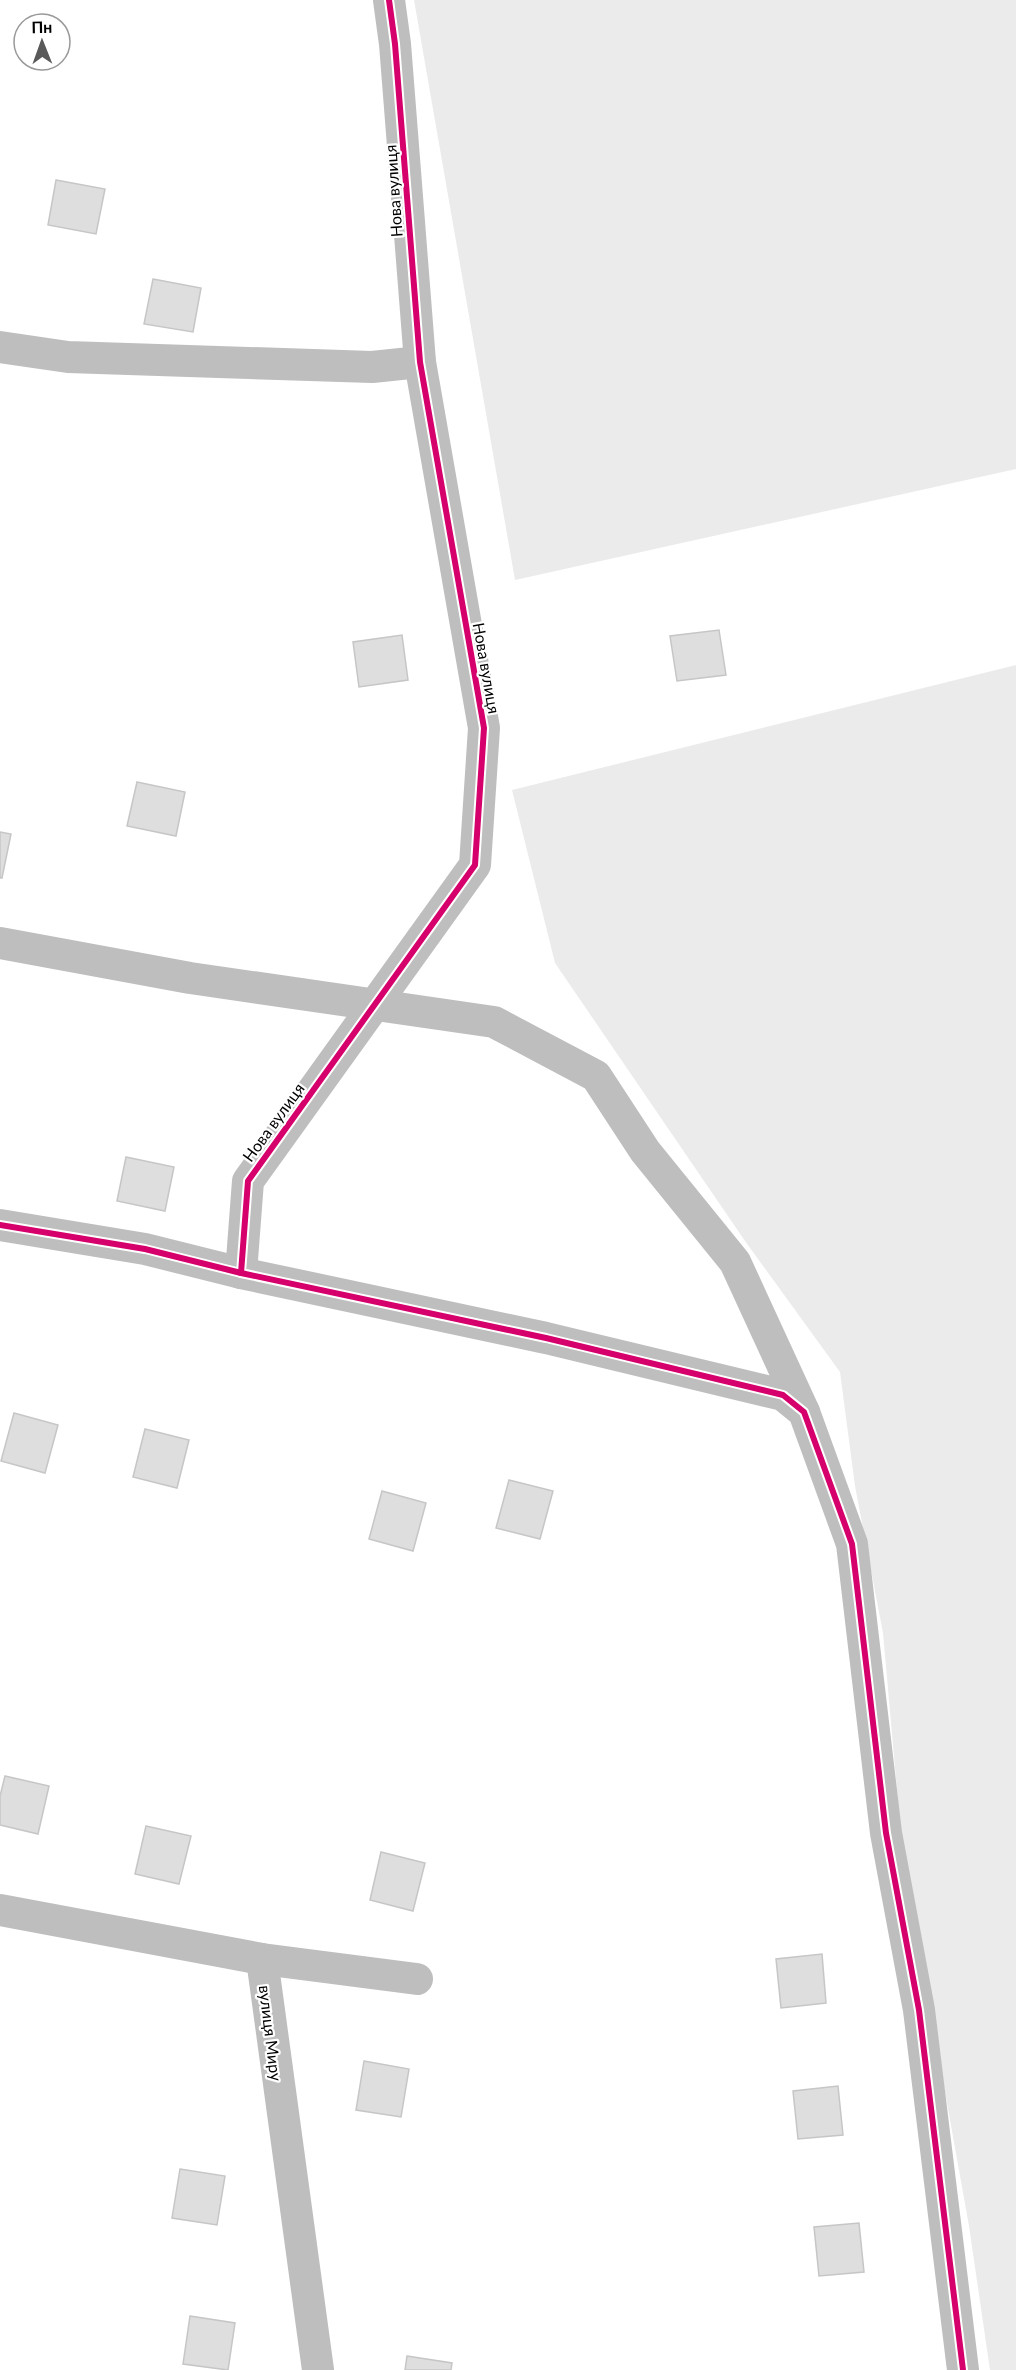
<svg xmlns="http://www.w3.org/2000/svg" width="1016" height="2370" font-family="Lato,sans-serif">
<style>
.green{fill:#ebebeb}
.building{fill:#dedede;stroke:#c6c6c6;stroke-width:1.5}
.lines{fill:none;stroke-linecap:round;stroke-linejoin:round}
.street{stroke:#bebebe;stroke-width:32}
.cycleway-casing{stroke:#fff;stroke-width:10}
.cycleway{stroke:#d6006c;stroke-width:6}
.labels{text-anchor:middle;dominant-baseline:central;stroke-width:4.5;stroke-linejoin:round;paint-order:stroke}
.street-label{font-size:16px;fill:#000;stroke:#fff}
</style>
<rect width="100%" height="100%" fill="#fff"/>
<g class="green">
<path d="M414,0H1016V469L515,580Z"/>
<path d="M1016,665V2370H990L969,2226L903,1857L883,1633L855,1486L840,1372L745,1241L555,963L512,790Z"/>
</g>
<g class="building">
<path d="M56,180L105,189L96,234L48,225Z"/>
<path d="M153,279L201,288L193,332L144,324Z"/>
<path d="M719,630L726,675L677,681L670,636Z"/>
<path d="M402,635L408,680L359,687L353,642Z"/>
<path d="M137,782L185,792L176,836L127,826Z"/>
<path d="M0,832L11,834L2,878H0Z"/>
<path d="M126,1157L174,1167L165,1211L117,1201Z"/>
<path d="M14,1413L58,1425L45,1473L1,1461Z"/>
<path d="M145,1429L189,1440L177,1488L133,1477Z"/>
<path d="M509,1480L553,1491L540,1539L496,1528Z"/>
<path d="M382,1491L426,1503L413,1551L369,1539Z"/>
<path d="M5,1776L49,1786L38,1834L0,1825V1796Z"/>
<path d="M146,1826L191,1836L179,1884L135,1874Z"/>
<path d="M381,1852L425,1863L413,1911L370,1900Z"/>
<path d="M822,1954L826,2003L781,2008L776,1959Z"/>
<path d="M364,2061L409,2069L401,2117L356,2110Z"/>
<path d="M838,2086L843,2135L798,2139L793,2091Z"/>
<path d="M180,2169L225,2176L217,2225L172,2218Z"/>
<path d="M859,2223L864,2272L819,2276L814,2227Z"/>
<path d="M190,2316L235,2323L228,2370L183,2364Z"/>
<path d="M407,2356L452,2363L451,2370H405Z"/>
</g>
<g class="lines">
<g class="street">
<path d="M0,347L68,357L372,367L420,362"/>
<path d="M0,943L190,978L494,1022L596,1076L645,1151L735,1262L804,1412"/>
<path d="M0,1225L145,1249L241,1273L546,1338L783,1395L804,1412L852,1544L886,1833L919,2010L963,2370"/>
<path d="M241,1273L248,1181L475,865L484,728L420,362L395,44L389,0"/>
<path d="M0,1910L262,1959L318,2370"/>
<path d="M262,1959L417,1979"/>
</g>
<g class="cycleway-casing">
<g id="cycleway">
<path d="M0,1225L145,1249L241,1273L546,1338L783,1395L804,1412L852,1544L886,1833L919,2010L963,2370"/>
<path d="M241,1273L248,1181L475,865L484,728L420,362L395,44L389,0"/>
</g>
</g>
<use href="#cycleway" class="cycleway"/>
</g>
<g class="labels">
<g class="street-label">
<text transform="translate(393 191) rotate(-94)">Нова вулиця</text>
<text transform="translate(487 668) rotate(80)">Нова вулиця</text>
<text transform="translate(273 1122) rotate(-54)">Нова вулиця</text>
<text transform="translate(271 2033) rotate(83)">вулиця Миру</text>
</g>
</g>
<g transform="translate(42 42) rotate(359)"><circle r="28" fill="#ffffff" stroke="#999999" stroke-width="1.5"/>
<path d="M0-4.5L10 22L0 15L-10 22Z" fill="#595959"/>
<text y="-9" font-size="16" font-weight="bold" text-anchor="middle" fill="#000000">Пн</text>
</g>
</svg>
